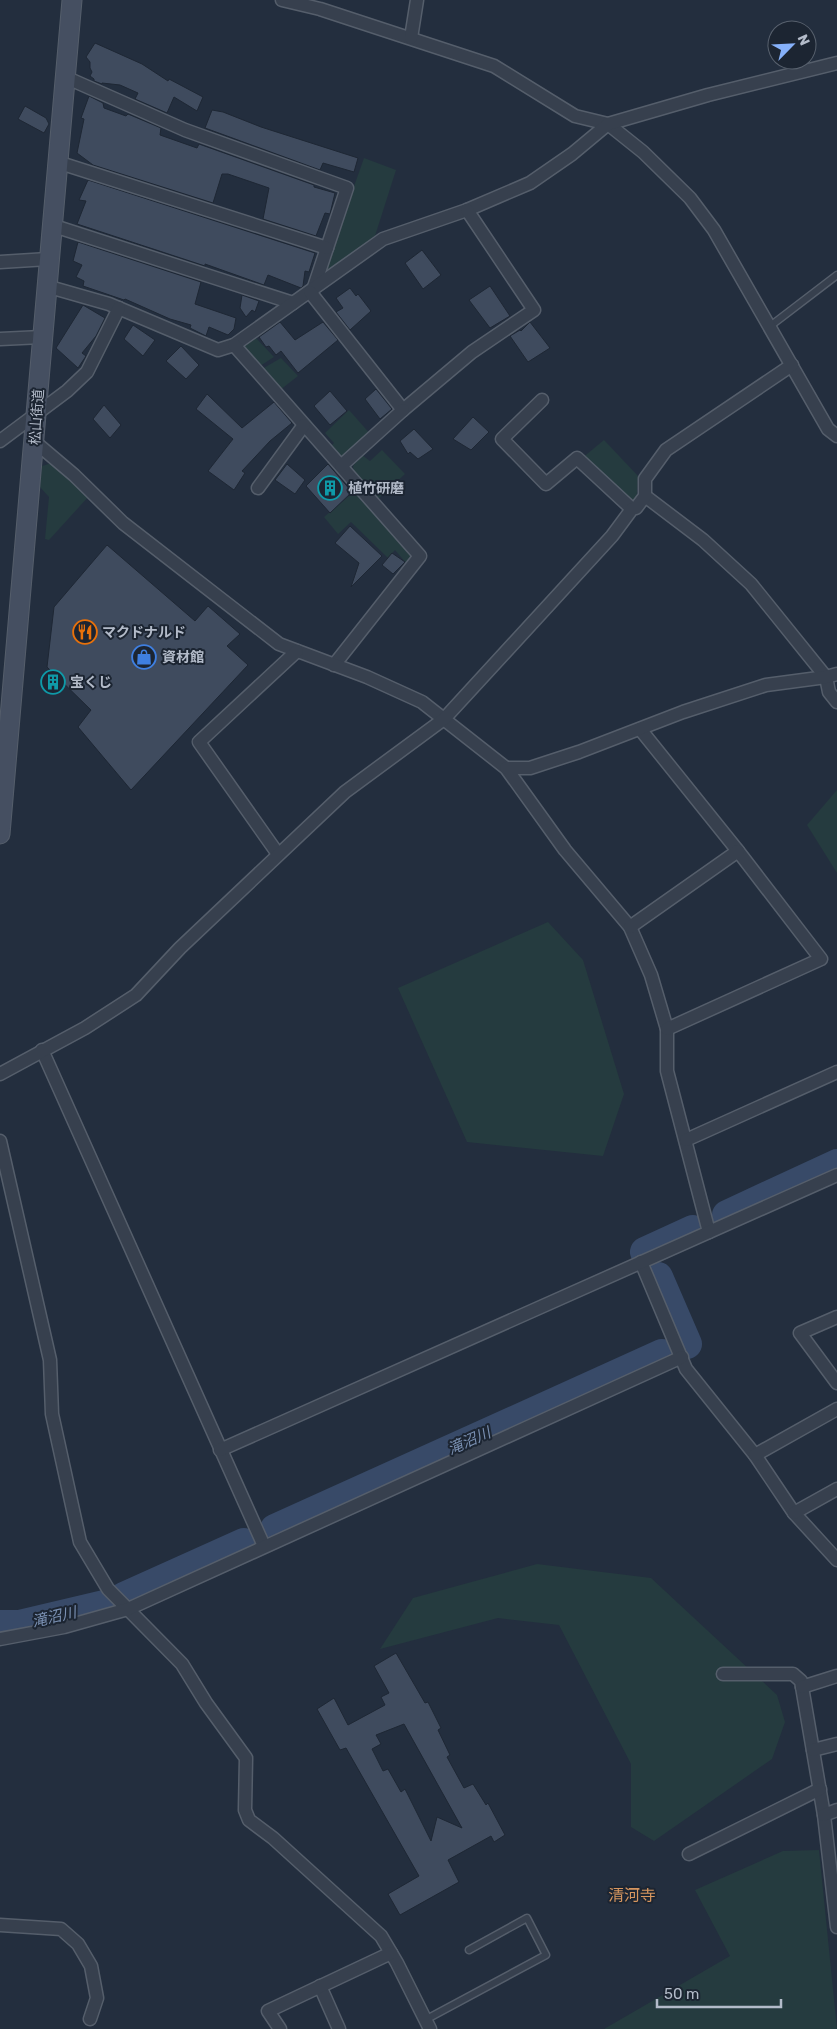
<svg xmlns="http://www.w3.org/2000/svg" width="837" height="2029" font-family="Rubik,'Noto Sans JP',sans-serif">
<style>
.green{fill:#253b3f}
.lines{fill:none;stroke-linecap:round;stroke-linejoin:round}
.river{stroke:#384a68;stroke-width:30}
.building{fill:#3f4b5e;stroke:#1e2734;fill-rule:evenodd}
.service-casing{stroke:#555e6b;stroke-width:9}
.minor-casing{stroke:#555e6b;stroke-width:15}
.secondary-casing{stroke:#555e6b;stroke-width:21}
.service{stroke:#37404e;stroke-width:6}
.minor{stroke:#37404e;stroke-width:12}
.secondary{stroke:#454f61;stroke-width:19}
.labels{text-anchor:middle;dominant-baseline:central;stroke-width:4;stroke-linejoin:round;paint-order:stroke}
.street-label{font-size:14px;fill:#b3bbc9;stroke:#1c2532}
.poi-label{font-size:14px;font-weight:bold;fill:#b3bbc9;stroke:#1c2532;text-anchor:start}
.water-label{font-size:15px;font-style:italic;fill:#7a90b2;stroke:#1c2532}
.quarter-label{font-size:16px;fill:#d7965f;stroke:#1c2532}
</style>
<rect width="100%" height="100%" fill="#232e3e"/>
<g class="green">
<path d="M364,158L396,170L375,236L322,277Z"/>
<path d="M255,337L274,357L260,366L245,349V344Z"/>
<path d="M281,358L298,376L280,390L262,369Z"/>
<path d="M349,410L372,436L342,459L332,445L334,443L325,433Z"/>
<path d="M604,440L638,476L636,508L581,459Z"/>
<path d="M382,450L405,474L378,499L354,474L353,466L362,455L370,461Z"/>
<path d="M52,463L89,496L49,540L45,539L49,497L40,487L42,466Z"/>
<path d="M360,487L417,552L406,563L395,550L388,558L351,522L338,534L324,517Z"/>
<path d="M837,790V873L807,825Z"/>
<path d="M548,922L583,960L624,1094L603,1156L467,1142L398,988Z"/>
<path d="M537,1564L651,1578L777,1695L785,1722L772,1759L654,1841L631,1827V1764L559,1625L498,1618L380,1649L413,1598Z"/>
<path d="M819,1850L837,2029H604L730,1956L695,1890L783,1851Z"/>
</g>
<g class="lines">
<g class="river">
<path d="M727,1215L837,1164"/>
<path d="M645,1252L693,1230"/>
<path d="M658,1277L687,1344"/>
<path d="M275,1529L662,1354"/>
<path d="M124,1597L244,1543"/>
<path d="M0,1625H19L108,1604"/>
</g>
</g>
<g class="building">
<path d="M95,43L142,64L168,81L169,79L203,97L197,111L174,97L167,113L135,99L138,93L120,85L102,83V84L94,81V79L90,76L92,72L90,68V62L86,57Z"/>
<path d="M89,96L103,103L104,108L126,116L128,114L161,128L160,135L197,148L199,144L314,185V187L335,193L330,214L325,213L316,236L263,219L269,188L228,174H222L213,203L93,165L77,153L84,119L81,118Z"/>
<path d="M25,106L46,118L49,124L44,133L18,119Z"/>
<path d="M212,110L223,112L261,127L358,158L354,172L323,163L320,170L205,128Z"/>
<path d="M88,180L315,253L309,272L305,271L303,286L301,288L268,275L264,285L205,264V266L77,224L86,201L79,200Z"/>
<path d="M78,242L201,282L195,304L236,318L234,329L228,335L209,327L206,336L190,328L191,325L170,319L125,299L124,300L83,286L84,281L76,277L82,265L73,261Z"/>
<path d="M422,250L441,275L423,289L405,263Z"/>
<path d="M490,286L510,316L490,328L469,300Z"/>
<path d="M350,288L356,296L358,294L371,311L350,330L336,312L343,308L336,298Z"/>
<path d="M242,295L259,301L255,312L252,310L246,317L240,308Z"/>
<path d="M83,305L105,318L96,336L82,353L86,356L78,368L56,348Z"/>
<path d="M280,322L295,340L323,322L338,340L298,373L281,351L276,355L269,346L266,347L259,337Z"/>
<path d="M530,322L550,348L528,362L510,336L520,330L521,331Z"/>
<path d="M133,325L155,340L143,356L124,339Z"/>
<path d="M181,346L199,365L186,379L166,361Z"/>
<path d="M376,389L392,409L380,419L365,399Z"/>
<path d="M330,391L347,411L330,425L314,406Z"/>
<path d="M207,394L242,428L274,402L292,423L270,441L242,471L245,473L234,490L208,471L233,439L196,409Z"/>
<path d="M104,405L121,425L110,438L93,419Z"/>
<path d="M473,417L489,432L471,450L453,439Z"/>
<path d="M414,429L433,449L418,459L410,452L408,454L400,441Z"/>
<path d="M287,464L305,480L295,494L275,480Z"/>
<path d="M328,464L352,492L330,513L306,486Z"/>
<path d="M350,526L382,556L351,587L359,563L335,543Z"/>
<path d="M107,545L195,621L208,606L240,634L227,646L248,665L131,790L78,727L91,710L47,667L54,607Z"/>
<path d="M392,553L405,562L393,574L382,565Z"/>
<path d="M396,1653L425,1703L428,1702L441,1728L438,1730L450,1755L447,1757L464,1788L473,1784L486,1805L488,1803L505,1835L494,1842L491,1836L448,1860L459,1882L400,1915L388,1894L419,1876L346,1748L340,1750L317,1709L334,1698L348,1725L385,1705L381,1697L389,1693L374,1666ZM404,1724L462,1828L437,1817L431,1841L405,1789L401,1792L388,1769L383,1771L372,1749L381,1744L376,1735Z"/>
</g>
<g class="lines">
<g class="service-casing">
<g id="service">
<path d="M769,327L837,275"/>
<path d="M425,2020L546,1955L527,1918L469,1950"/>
</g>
</g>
<g class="minor-casing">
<g id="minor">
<path d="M282,0L320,9L494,66L575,116L608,124L643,152L690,198L714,230L828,429L837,436"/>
<path d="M411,38L417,0"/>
<path d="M65,77L185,130L347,188L313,290"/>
<path d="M57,162L327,248"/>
<path d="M51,225L293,303"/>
<path d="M0,262L48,259"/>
<path d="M46,286L109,304L218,350L234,345L383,239L467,210L530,183L572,154L608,124L708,95L837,63"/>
<path d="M310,292L403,410L472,352L534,310L467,210"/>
<path d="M0,339L42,337"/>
<path d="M234,345L420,556L334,665"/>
<path d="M542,400L502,439L546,484L577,458L632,509"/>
<path d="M0,441L67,391L87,372L119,308"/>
<path d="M35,442L74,475L123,523L279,644L367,677L422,702L506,768L565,850L630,927L651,975L667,1029V1071L709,1232"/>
<path d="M341,466L403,410"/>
<path d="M258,488L304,425"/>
<path d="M645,496L703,540L751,584L826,677L829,692L837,702"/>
<path d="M640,729L738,851L821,959L667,1029"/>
<path d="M506,768H530L579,752L683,712L766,685L826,677L837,674"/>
<path d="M278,854L199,742L297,651"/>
<path d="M630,927L738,851"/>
<path d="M42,1050L264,1546"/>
<path d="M0,1074L85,1028L136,995L180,948L345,792L444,719L612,536L632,509L636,508L645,496V479L666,450L792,365"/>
<path d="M686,1140L837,1072"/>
<path d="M0,1141L50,1360L52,1414L80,1542L108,1589L182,1664L206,1703L246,1758L245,1810L249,1820L273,1838L381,1936L397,1963L430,2029"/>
<path d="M641,1262L686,1369L755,1455L794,1513L837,1560"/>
<path d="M837,1317L800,1333L837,1383"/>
<path d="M220,1450L837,1175"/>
<path d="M755,1455L837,1409"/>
<path d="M794,1513L837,1489"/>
<path d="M0,1639L64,1627L128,1609L682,1357"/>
<path d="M723,1674H793L801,1681L824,1815L837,1927"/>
<path d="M802,1687L837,1676"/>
<path d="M813,1750L837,1744"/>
<path d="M824,1815L837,1810"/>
<path d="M689,1854L820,1789"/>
<path d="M0,1925L61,1929L78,1944L91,1966L97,1998L90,2019"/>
<path d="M320,1986L339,2029"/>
<path d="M280,2029L268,2011L391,1953"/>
</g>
</g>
<g class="secondary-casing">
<path id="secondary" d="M0,834C25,556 46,278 72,0"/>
</g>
<use href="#service" class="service"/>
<use href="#minor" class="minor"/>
<use href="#secondary" class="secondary"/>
</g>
<defs>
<g id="building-ring" transform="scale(1.25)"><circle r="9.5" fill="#1c2532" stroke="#0f9aa8" stroke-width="1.5"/><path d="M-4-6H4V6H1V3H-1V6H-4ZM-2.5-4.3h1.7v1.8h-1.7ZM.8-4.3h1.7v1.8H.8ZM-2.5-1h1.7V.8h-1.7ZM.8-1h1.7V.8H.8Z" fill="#0f9aa8"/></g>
<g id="restaurant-ring" transform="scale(1.25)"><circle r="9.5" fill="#1c2532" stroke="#e8710a" stroke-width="1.5"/><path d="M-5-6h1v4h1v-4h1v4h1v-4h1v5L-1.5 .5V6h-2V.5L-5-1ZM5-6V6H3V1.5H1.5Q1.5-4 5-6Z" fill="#e8710a"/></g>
<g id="shop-ring" transform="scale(1.25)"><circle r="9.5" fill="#1c2532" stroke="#3f7fe0" stroke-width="1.5"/><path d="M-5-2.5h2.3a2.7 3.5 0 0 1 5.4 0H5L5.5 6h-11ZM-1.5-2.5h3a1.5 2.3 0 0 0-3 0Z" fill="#3f7fe0"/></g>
</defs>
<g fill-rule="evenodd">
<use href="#building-ring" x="330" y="488"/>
<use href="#restaurant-ring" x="85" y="632"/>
<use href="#shop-ring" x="144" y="657"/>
<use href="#building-ring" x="53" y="682"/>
</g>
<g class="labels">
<g class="street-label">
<text transform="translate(37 417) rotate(-86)">松山街道</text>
</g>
<g class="poi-label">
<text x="348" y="488">植竹研磨</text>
<text x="102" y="632">マクドナルド</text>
<text x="162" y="657">資材館</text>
<text x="70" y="682">宝くじ</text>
</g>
<g class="water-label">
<text transform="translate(469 1441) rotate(-24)">滝沼川</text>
<text transform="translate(54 1617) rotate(-13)">滝沼川</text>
</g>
<g class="quarter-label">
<text x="632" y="1895">清河寺</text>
</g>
</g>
<g transform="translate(792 45) rotate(66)"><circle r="24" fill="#1c2532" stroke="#58616e"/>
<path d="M0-4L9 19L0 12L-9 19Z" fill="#86b1fa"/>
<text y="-8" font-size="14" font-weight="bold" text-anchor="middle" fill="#b3bbc9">N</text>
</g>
<path d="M657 1999v8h124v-8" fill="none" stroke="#b3bbc9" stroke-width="2.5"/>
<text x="664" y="1999" font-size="15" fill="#b3bbc9" stroke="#1c2532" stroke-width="4" paint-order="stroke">50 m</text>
</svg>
